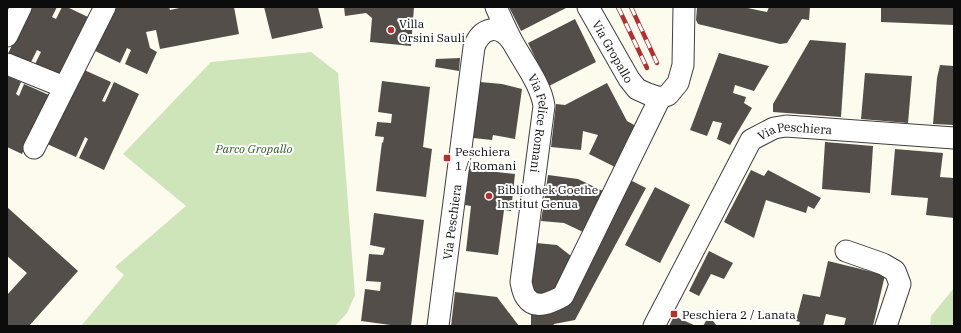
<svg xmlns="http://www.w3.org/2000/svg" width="961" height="333" font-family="'IBM Plex Serif',serif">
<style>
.green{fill:#cee5ba}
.building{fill:#544e4a}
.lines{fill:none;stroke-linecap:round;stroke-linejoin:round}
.minor-casing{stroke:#3f3f3f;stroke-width:23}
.minor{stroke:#fff;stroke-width:21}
.rail-casing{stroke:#b03132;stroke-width:4.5}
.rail{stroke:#fff;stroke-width:3;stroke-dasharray:9;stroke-linecap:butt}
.poi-dot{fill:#b03132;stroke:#fff;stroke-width:1.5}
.labels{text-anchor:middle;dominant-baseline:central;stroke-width:4;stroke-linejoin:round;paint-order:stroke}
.poi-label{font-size:12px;fill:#0c0c0c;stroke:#fff;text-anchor:start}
.street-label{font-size:12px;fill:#0c0c0c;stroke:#fff}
.park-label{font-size:12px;font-style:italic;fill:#2d5e23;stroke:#fff}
</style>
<rect width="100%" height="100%" fill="#fdfbee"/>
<g class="green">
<path d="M311,52L338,73L355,295L347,313L335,326H81L124,275L115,267L186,206L123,154L211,62Z"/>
<path d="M954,288V326H930L931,316Z"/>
</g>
<g class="building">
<path d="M29,7H57L52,17L56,19L62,7H67L88,17L60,78L34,66L41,52L37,50L30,64L8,54Z"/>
<path d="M110,7H169L170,10L184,7H234L239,34L160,49L156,30L146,32L150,48L157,52L147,74L125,64L131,50L127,48L120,63L91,49Z"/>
<path d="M264,7H318L323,28L272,39Z"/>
<path d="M344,7H414L411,46L370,42L372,18L366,13L345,16Z"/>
<path d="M509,7H565L566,8L521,31Z"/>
<path d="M697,7H743L767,12L769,7H810L809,20L802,19L787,43L780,44L698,24L696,20Z"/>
<path d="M881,7H954V25L881,22Z"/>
<path d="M575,19L596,62L549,86L528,43Z"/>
<path d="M810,40L846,43L841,117L773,112V104Z"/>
<path d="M719,53L769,66L754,91L735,85L733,93L746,97L744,103L752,108L730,145L717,139L722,123L713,121L707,136L690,130Z"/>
<path d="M460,58L459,71L435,67L436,59Z"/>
<path d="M940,65L954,66V125L933,124L937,78Z"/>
<path d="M82,69L111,82L102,101L105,102L114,82L139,94L104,170L79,158L88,139L85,137L76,157L47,144Z"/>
<path d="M865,73L912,76L908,123L861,119Z"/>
<path d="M7,76L21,82L16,94L19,96L24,84L49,95L22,154L7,147Z"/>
<path d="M382,81L430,87L423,147L432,149L426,197L376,191L382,142L383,143L384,137L375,136L377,122L391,123L392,114L378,112Z"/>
<path d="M480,82L502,84L522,89L515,139L493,135L492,140L473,138Z"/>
<path d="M607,83L627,121L636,126L615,167L589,154L598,135L583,131L581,150L551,147L556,104L565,105Z"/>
<path d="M825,142L873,146L870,193L822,189Z"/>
<path d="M895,149L943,153L940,177L954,178V218L926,215L928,198L891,195Z"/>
<path d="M469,169L515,174L511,211L504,210L498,255L466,251L471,206L465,205Z"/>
<path d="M751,170L764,176L768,170L821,198L814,209L808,206L806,213L766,200L754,238L724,222Z"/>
<path d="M548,175L578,179L603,191L583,232L564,223L541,221Z"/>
<path d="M630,180L646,188L575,320L554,324L553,326H531V313L557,309Z"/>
<path d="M655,187L690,205L660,263L625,245Z"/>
<path d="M7,207L78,271L29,326H7V295L27,273L7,256Z"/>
<path d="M374,213L424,220L411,326H398L361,321L365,289L380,291L381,282L366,281L369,254L383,255L385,248L370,245Z"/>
<path d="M536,243L557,245L571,256L554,291L539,295L532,289L531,282Z"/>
<path d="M709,251L733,263L724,279L711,274L699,296L689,291Z"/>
<path d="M828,261L885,275L873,326H844L846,318L826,314L823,326H799L800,322L796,321L803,294L820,297Z"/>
<path d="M455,292L497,297L519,326H451Z"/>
<path d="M674,316L696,326H669Z"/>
<path d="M709,316L717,326H703Z"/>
</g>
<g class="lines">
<g class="minor-casing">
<g id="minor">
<path id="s1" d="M496,7C501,18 506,30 512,41C522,60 541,84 544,106L521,282C522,287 523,293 526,297C535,311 552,302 563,296L660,98"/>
<path id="s2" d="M588,7L629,79L637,89L648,94L660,98L668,95L678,83L683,65L684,7"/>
<path d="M7,36L21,7"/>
<path d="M7,64L64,87"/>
<path d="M34,148L105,7"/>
<path d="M846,251L883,264L895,271L900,284L886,326"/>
<path id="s3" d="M438,326L474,47C481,28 498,23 511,40"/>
<path id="s4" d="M654,326L751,140L774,128L786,126L954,138"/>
</g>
</g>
<use href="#minor" class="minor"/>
<g class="rail-casing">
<g id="rail">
<path d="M618,7L647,68"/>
<path d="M631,7L657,63"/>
</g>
</g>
<use href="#rail" class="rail"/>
</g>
<g class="poi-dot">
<circle cx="391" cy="30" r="4"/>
<rect x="443" y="154" width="8" height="8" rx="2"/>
<circle cx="489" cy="196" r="4"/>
<rect x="670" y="310" width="8" height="8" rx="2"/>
</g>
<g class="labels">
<g class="poi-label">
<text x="399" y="23">Villa<tspan x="399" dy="14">Orsini Sauli</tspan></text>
<text x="455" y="151">Peschiera<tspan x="455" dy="14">1 / Romani</tspan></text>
<text x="497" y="189">Bibliothek Goethe<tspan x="497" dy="14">Institut Genua</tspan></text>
<text x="682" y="314">Peschiera 2 / Lanata</text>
</g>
<g class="street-label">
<text stroke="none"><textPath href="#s2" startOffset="51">Via Gropallo</textPath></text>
<text stroke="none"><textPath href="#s1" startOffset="127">Via Felice Romani</textPath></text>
<text stroke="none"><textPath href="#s4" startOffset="256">Via Peschiera</textPath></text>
<text stroke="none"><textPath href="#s3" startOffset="105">Via Peschiera</textPath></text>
</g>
<g class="park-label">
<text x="254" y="148">Parco Gropallo</text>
</g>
</g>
<rect width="961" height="333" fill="none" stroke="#0c0c0c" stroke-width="16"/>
</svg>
